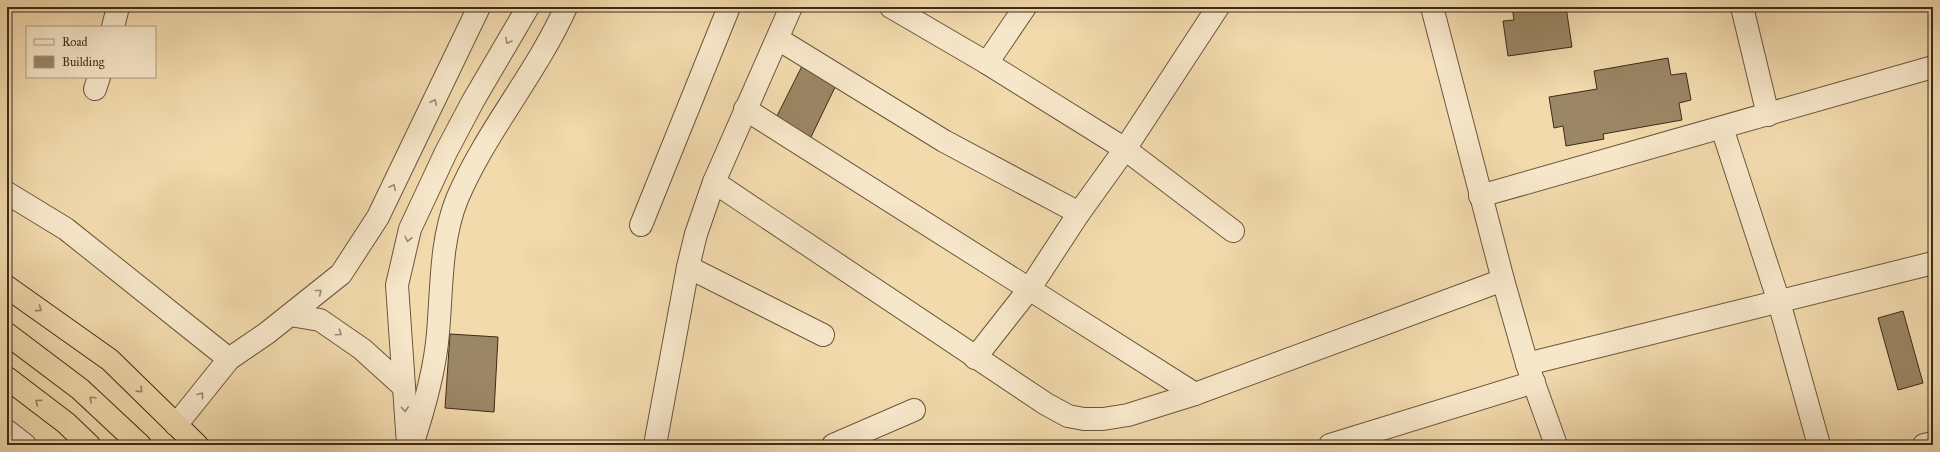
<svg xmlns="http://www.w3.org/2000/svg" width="1940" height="452" font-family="'IM FELL Great Primer',serif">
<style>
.building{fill:#9b8665;stroke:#3d2b18}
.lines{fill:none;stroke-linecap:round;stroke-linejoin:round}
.minor-casing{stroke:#6a573d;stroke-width:24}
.highway-casing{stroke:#3d2b18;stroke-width:24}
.minor{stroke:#f7e7ca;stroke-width:22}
.highway{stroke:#f2daad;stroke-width:22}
.oneway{stroke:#9a8971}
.oneway2{stroke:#988262}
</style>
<rect width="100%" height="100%" fill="#f2daad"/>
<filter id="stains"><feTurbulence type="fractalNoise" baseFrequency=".005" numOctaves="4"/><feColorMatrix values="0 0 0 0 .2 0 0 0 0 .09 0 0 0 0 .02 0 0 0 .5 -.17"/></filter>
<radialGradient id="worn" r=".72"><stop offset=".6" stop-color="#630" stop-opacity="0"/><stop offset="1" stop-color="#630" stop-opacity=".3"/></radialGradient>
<g class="building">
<path d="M1512,7H1566L1572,47L1508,56L1503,21L1514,20Z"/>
<path d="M1668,58L1671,75L1686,73L1691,100L1679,103L1682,120L1603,134L1604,139L1566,146L1563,126L1554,128L1549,97L1597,89L1594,71Z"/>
<path d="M805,60L840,77L810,139L774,122Z"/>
<path d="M1903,311L1923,383L1898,390L1878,318Z"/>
<path d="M450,334L498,337L494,412L445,408Z"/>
</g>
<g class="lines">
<g class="minor-casing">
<g id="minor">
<path d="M891,7L987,63L1125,149L1233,231"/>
<path d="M1432,7L1503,280L1527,364L1556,445"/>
<path d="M1742,7L1768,115"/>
<path d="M113,27L118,7"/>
<path d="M778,39L944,141L1079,213"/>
<path d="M987,63L1025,7"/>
<path d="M95,89L99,77"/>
<path d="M745,109L1195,394"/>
<path d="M1722,128L1779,302L1819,445"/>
<path d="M714,182L1046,404L1068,416L1084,419H1103L1128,415L1195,394L1503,280"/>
<path d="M7,193L66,229L229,359"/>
<path d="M1480,196L1933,67"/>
<path d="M641,225L729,7"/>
<path d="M688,267L823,335"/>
<path d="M290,315L320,320L362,349L404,387"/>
<path d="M975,358L1030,288L1079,213L1125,149L1218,7"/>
<path d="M1527,364L1933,263"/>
<path d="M176,425L229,359L267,333L341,274L378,217L479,7"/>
<path d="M7,431L25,445"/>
<path d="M408,445L397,285L410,229L446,152L473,101L528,7"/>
<path d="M412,445C424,409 435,371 438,333C442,288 440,242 457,199C486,131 536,74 566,7"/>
<path d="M655,445L688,267L696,234L714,182L791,7"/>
<path d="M833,445L914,410"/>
<path d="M1330,445L1534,382"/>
<path d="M1924,445L1933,443"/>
</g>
</g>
<g class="highway-casing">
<g id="highway">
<path d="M7,287L110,360L197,445"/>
<path d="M7,334L80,389L140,445"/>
<path d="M7,378L66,423L89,445"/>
</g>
</g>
<use href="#minor" class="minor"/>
<use href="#highway" class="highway"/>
</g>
<defs><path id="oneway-chevron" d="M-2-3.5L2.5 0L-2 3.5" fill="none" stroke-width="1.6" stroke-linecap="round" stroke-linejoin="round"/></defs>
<g class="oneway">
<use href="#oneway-chevron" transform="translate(508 41) rotate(120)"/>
<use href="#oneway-chevron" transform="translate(434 102) rotate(-65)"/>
<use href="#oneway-chevron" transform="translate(393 187) rotate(-63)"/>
<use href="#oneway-chevron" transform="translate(408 239) rotate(103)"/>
<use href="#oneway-chevron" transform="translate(319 292) rotate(-39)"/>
<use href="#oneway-chevron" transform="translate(339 333) rotate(35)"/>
<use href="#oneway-chevron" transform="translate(201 395) rotate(-52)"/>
<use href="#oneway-chevron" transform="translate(405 409) rotate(86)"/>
</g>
<g class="oneway2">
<use href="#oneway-chevron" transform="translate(39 309) rotate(36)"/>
<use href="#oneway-chevron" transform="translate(140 390) rotate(44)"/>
<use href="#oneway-chevron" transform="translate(92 399) rotate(-137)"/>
<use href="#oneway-chevron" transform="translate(38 402) rotate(-143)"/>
</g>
<rect width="1940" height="452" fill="none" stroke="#f2daad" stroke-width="24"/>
<rect x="8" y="8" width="1924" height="436" fill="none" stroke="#3d2b18" stroke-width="2"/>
<rect x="12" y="12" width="1916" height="428" fill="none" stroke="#3d2b18"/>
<rect x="26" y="26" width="130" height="52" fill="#f7e7ca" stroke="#ad9c83"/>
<rect x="34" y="39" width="20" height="6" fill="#f7e7ca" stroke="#ad9c83"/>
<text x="62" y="46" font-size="12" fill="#3d2b18">Road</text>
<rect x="34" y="56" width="20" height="12" fill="#9b8665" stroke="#ad9c83"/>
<text x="62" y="66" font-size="12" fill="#3d2b18">Building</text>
<rect width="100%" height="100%" filter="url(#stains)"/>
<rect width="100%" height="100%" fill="url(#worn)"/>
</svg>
